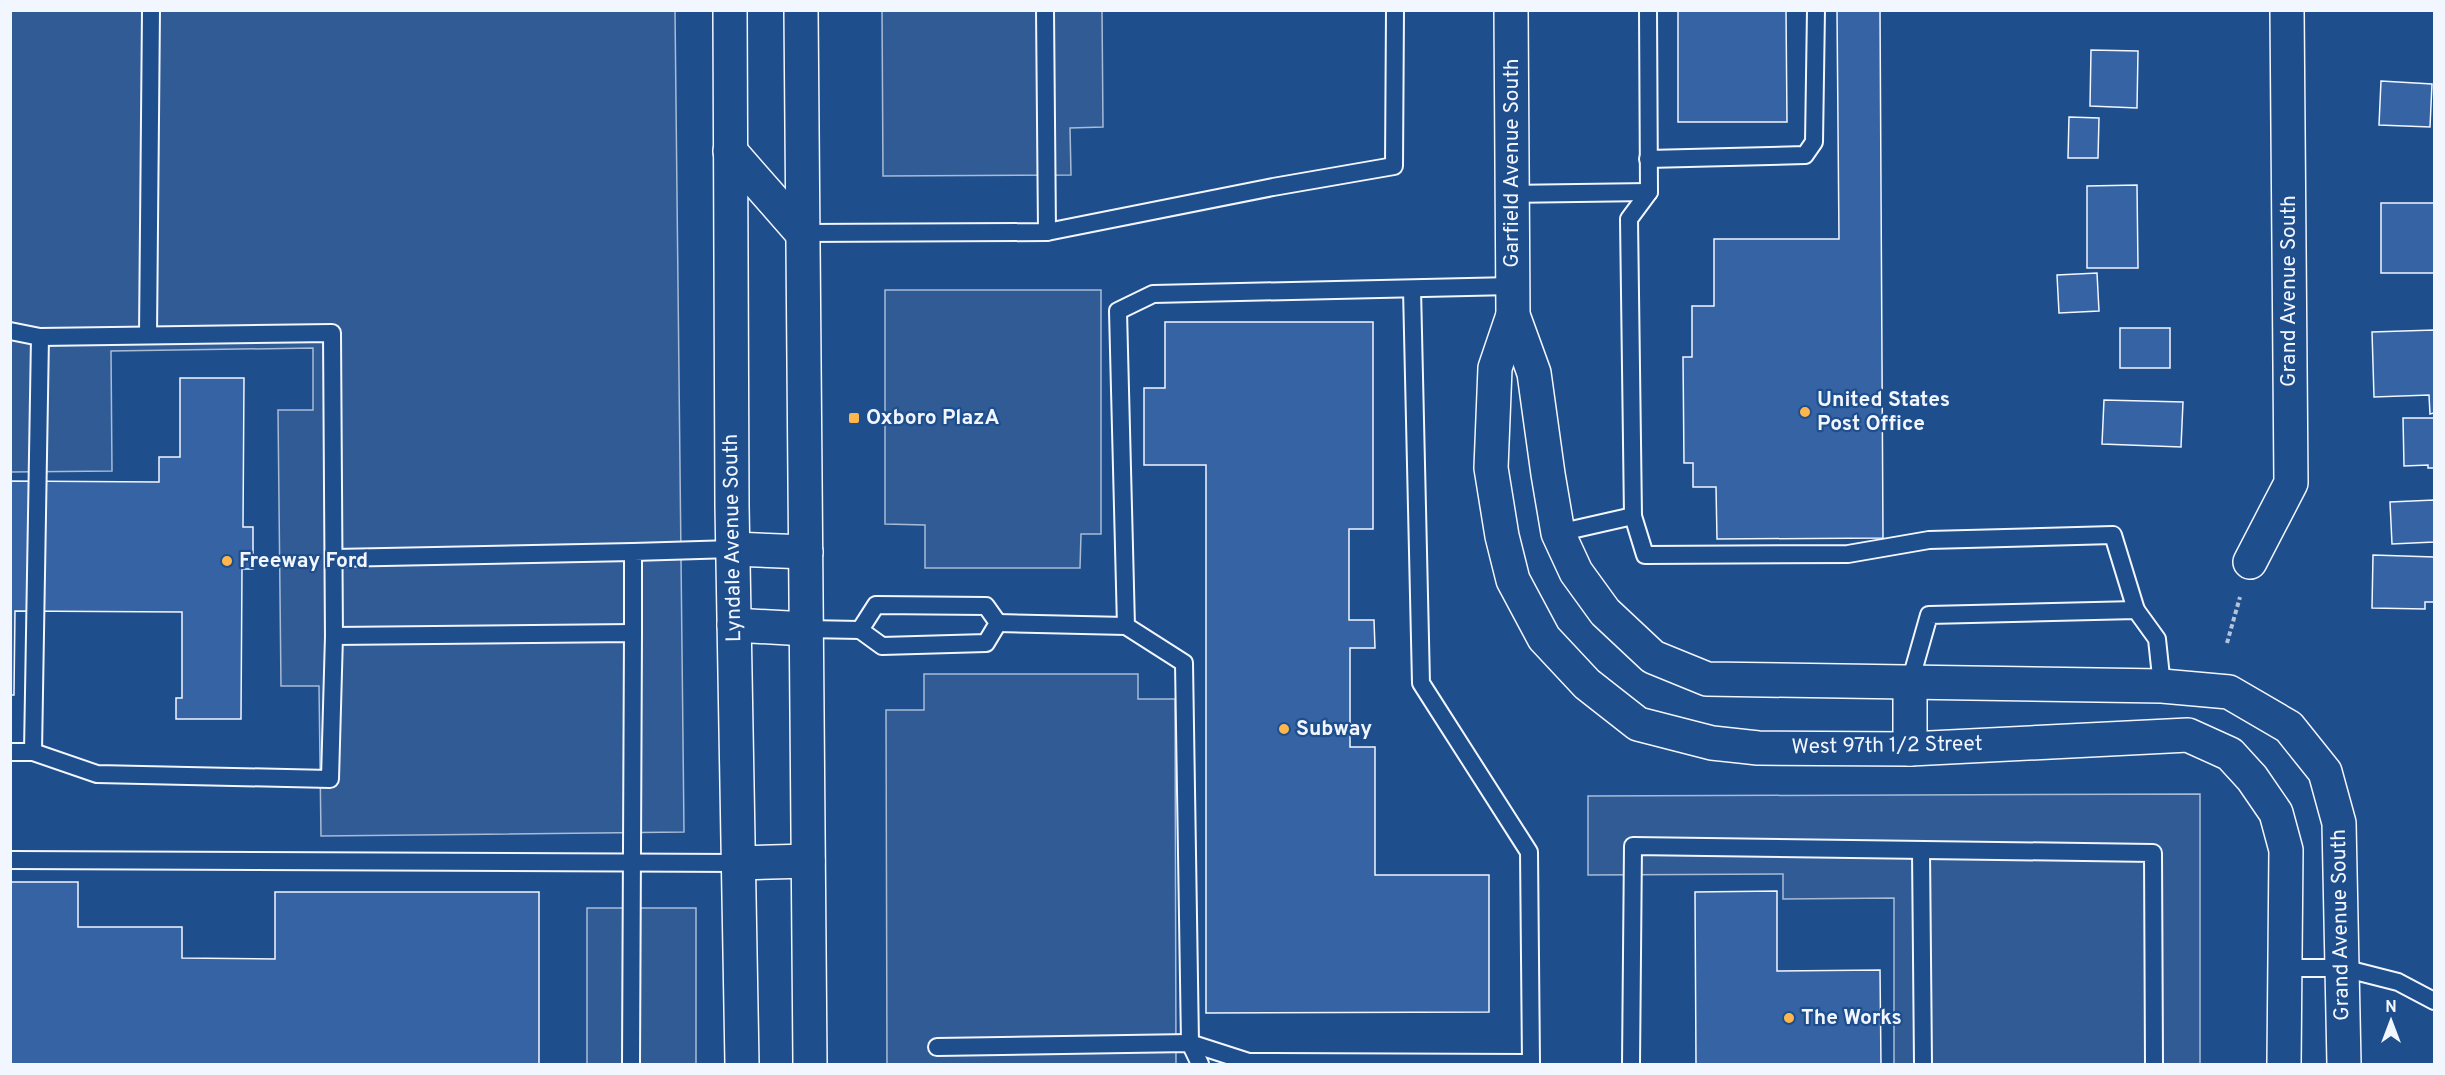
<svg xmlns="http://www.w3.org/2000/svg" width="2445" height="1075" font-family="Overpass,sans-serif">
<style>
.parking{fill:#305b95;stroke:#a8bbd7;stroke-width:1.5}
.building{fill:#3563a3;stroke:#f2f6ff;stroke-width:1.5}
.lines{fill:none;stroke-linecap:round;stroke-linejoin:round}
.lane-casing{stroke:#f2f6ff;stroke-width:20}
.street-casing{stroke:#f2f6ff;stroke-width:36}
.secondary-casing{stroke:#f2f6ff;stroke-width:36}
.path{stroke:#b3c4dc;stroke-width:4;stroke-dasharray:4.5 3;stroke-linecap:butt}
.lane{stroke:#1f4e8c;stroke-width:16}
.street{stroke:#1f4e8c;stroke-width:33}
.secondary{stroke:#1f4e8c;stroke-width:33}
.poi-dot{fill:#ffb74d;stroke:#1f4e8c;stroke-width:2}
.labels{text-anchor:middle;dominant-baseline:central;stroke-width:4.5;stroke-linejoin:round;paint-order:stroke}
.street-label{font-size:21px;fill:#f2f6ff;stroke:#1f4e8c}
.poi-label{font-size:21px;font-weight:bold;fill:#f2f6ff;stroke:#1f4e8c;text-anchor:start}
</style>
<rect width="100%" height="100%" fill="#1f4e8c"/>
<g class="parking">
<path d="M10,11H675L684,832L321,836L319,686H281L278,410H313V348L111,351L112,471L11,472Z"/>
<path d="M882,11H1102L1103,127L1070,128L1071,175L883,176Z"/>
<path d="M885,290H1101V534H1081L1080,568H925V525L885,524Z"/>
<path d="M924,674H1138V699H1175L1176,1064H887L886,710H924Z"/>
<path d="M2200,794V1064H1894V898L1783,899V874L1588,875V796Z"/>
<rect x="587" y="908" width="109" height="156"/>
</g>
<g class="building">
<path d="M1678,10H1786L1787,122H1678Z"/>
<path d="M1837,10H1880L1883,538L1717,539L1716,487H1693V463H1684L1683,357H1692V306H1714V239H1839Z"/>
<path d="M2091,50L2138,51L2137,108L2090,106Z"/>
<path d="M2381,81L2432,84L2430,127L2379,125Z"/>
<path d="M2069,117L2099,118L2098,158H2068Z"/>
<path d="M2137,185L2138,268H2087V186Z"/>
<rect x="2381" y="203" width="53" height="70"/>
<path d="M2097,273L2099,311L2059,313L2057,275Z"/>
<path d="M1165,322H1373V529H1349V620H1374L1375,648H1350V747H1375V875H1489V1012L1206,1013V465H1144V388H1165Z"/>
<rect x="2120" y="328" width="50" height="40"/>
<path d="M2434,330V413L2430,414L2429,395L2374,397L2372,332Z"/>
<path d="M180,378H244L243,527H253V569H242L241,719H176V698H182V612L15,611L14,695H10V481L159,482V457H180Z"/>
<path d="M2104,400L2183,402L2181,447L2102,444Z"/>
<path d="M2403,418H2434V468H2428V465L2404,466Z"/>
<path d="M2434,500V542L2392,544L2390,502Z"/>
<path d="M2373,555L2434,557V602H2425V609L2372,608Z"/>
<path d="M10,882H78V927H182V958L275,959V892H539V1064H10Z"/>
<path d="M1777,891V971L1880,970L1881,1064H1696L1695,892Z"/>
</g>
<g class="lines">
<g class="lane-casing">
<g id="lane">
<path d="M1648,10L1649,192L1629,219L1633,516L1645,555L1848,554L1929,540L2113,535L2136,610"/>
<path d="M1648,159L1805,155L1814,142L1816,10"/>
<path d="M1512,194L1649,192"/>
<path d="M1047,232L1273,187L1394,166L1395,10"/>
<path d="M802,233L1047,232L1045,10"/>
<path d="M10,331L40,337L332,333L334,640"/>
<path d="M148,335L151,10"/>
<path d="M1558,533L1633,516"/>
<path d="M334,558L633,552"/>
<path d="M876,605L986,606L998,623L986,643L882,646L860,630Z"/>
<path d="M998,623L1126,626"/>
<path d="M806,629L860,630"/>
<path d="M633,633V552L733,549"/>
<path d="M1910,682L1929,615L2136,610L2157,639L2162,686"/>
<path d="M10,752H33L97,774L330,779L334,636L633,633L631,1064"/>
<path d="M33,752L40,337"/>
<path d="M1921,851L1923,1064"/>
<path d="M10,860L739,863"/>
<path d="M2285,968H2343L2398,982L2434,1001"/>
<path d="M937,1047L1190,1043L1249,1062L1531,1063L1529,852L1421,683L1412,289"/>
<path d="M1200,1064L1190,1043L1184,663L1126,626L1118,311L1153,294L1512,286"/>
<path d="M1631,1064L1633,846L2153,853L2154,1064"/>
</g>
</g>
<g class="street-casing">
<path id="street" d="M2250,562L2291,483L2287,10"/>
</g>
<g class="secondary-casing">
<g id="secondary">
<path d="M730,10L732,506L742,1064"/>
<path d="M801,10L810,1064"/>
<path d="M1511,10L1513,315L1534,373L1548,474L1558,533L1576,572L1605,612L1653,657L1707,679L2162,686L2229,692L2289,727L2325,772L2339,823L2344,1064"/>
<path d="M730,151L802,233"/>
<path d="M1513,315L1495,368L1491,468L1502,536L1513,580L1544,638L1587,684L1638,724L1712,743L1758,748L1910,749L2188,735L2230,754L2252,778L2276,813L2286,850L2284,1064"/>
<path d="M733,549L806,552"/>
<path d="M734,625L806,629"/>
<path d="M1910,682V749"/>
<path d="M739,863L808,861"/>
</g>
</g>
<path class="path" d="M2227,643L2240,597"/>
<use href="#lane" class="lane"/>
<use href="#street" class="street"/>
<use href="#secondary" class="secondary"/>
</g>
<g class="poi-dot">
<circle cx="1805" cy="412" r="6"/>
<rect x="848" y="412" width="12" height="12" rx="3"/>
<circle cx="227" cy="561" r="6"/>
<circle cx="1284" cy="729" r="6"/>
<circle cx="1789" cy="1018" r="6"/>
</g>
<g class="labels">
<g class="street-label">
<text transform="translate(1512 163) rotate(-90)">Garfield Avenue South</text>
<text transform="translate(2289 291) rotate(-90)">Grand Avenue South</text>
<text transform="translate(733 538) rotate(-91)">Lyndale Avenue South</text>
<text transform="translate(1887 746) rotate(-1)">West 97th 1/2 Street</text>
<text transform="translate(2341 925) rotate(-91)">Grand Avenue South</text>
</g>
<g class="poi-label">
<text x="1817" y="400">United States<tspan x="1817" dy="24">Post Office</tspan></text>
<text x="866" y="418">Oxboro PlazA</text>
<text x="239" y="561">Freeway Ford</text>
<text x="1296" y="729">Subway</text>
<text x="1801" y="1018">The Works</text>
</g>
</g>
<rect width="2445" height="1075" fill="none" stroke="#f2f6ff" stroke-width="24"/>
<g transform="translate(2391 1021)" stroke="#1f4e8c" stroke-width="4.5" paint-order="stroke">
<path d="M0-4.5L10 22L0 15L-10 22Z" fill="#f2f6ff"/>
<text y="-9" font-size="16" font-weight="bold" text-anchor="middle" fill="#f2f6ff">N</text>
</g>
</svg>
